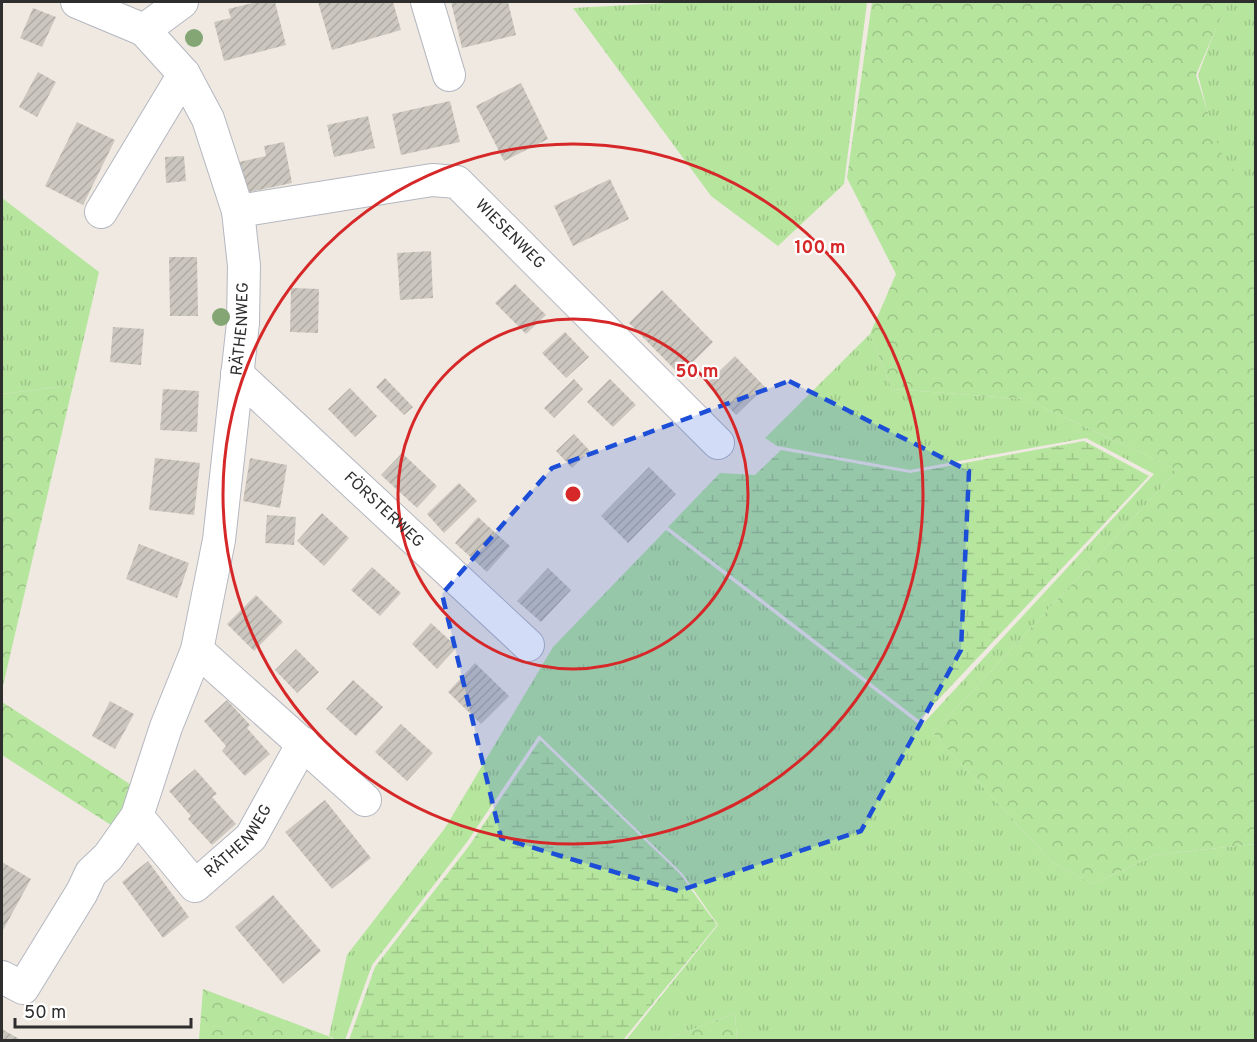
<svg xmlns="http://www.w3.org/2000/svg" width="1257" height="1042" font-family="Overpass,sans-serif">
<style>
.grass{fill:url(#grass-tufts)}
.forest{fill:url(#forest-crowns)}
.wetland{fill:url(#wetland-marsh)}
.building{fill:url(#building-hatch)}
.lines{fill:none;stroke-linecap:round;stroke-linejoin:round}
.minor-casing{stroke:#b4b7c1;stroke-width:34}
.minor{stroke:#fff;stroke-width:32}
.tree{fill:#84a574}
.marked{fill:#1d4ed8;fill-opacity:0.2;stroke:#1d4ed8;stroke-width:4.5;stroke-dasharray:12 8;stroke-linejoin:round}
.ring{fill:none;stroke:#d62828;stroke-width:3}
.labels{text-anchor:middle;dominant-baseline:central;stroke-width:4.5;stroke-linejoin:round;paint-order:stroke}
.street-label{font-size:16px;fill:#2e2e2e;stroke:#fff}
.centre{fill:#d62828;stroke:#fff;stroke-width:3}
.ring-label{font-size:18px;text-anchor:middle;font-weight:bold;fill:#d62828;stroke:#fff;stroke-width:4.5;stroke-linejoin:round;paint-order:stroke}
</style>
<defs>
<pattern id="grass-tufts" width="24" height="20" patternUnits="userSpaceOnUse" patternTransform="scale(1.5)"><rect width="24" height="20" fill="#b6e59e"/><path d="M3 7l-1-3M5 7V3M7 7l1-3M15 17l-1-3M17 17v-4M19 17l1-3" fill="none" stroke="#9dc588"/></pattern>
<pattern id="forest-crowns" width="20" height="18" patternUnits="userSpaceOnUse" patternTransform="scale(1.5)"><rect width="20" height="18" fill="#b6e59e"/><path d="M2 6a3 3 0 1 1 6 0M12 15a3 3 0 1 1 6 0" fill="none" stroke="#9dc588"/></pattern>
<pattern id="wetland-marsh" width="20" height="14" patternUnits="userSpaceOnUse" patternTransform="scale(1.5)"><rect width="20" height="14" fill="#b6e59e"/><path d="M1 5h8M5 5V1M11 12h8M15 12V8" fill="none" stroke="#9dc588"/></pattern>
<pattern id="building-hatch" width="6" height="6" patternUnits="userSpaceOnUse" patternTransform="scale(1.5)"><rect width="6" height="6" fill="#cbc7bf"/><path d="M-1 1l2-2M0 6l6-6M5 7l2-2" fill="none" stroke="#afaba4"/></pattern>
</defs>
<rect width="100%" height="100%" fill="#efe9e1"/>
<g class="grass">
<path d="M685,2H867L844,184L778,246L711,196L573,8Z"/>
<path d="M1232,2H1255V201L1218,152L1198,75L1223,9Z"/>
<path d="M2,198L99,272L73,385L2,394Z"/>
<path d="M870,334L892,389L1025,399L1178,470L933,733L1053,863L1093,884L1155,855L1255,844V1040H737L735,1013L665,1040H626L718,925L682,873L539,735L467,842L372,965L345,1040H336L329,1036L347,955L445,828L553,647L666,530L921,726L1154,474L1086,438L910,470L777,446L765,438Z"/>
</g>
<g class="forest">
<path d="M872,2H1232L1224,9L1196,75L1220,151L1255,200V844L1155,855L1093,884L1053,863L933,733L1178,470L1025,399L892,389L870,334L896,274L847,178Z"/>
<path d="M73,385L2,690V394Z"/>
<path d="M2,702L136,788L114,827L2,755Z"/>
<path d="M203,989L328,1036L334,1040H199Z"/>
<path d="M735,1013L737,1040H665Z"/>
</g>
<g class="wetland">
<path d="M1084,441L1149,476L919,720L668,527L720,473L755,475L781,450L910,473Z"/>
<path d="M540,740L680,874L717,925L623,1040H349L375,967L469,846Z"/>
</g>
<g class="building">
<path d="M257,2H275L286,45L224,61L214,22L231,18L228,9Z"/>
<path d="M318,2H393L401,30L332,50Z"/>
<path d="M451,2H508L516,35L462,48Z"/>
<path d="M33,8L56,17L42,47L20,38Z"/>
<path d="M38,72L56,82L37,117L19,107Z"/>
<path d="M521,83L548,139L504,161L476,106Z"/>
<path d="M450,101L460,142L401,155L392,114Z"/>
<path d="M368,116L375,148L334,157L327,125Z"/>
<path d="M77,122L115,140L83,205L45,186Z"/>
<path d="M284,142L292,183L245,193L239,162L266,156L264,146Z"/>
<path d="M184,156L186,181L166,183L165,157Z"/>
<path d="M610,179L629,219L573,246L554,206Z"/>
<path d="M431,251L433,298L400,300L397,253Z"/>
<path d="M169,257H197L198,316H170Z"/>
<path d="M515,284L546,315L526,334L495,303Z"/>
<path d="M291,288L319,289L318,333L290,332Z"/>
<path d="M662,290L713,342L680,375L629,323Z"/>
<path d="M113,327L144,329L141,365L110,362Z"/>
<path d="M565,332L589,357L566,378L542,353Z"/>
<path d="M735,356L765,387L736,415L706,384Z"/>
<path d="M385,378L413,407L404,415L376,387Z"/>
<path d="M574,379L583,389L554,418L544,408Z"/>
<path d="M610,379L636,405L613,427L587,402Z"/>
<path d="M350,388L377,416L355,437L328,409Z"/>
<path d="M163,389L199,391L197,432L160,430Z"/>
<path d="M574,434L590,451L572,468L556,451Z"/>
<path d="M402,453L437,486L417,508L381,475Z"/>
<path d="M155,458L200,463L194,515L149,510Z"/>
<path d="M250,458L287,465L280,508L243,501Z"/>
<path d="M649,467L676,494L628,543L601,516Z"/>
<path d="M459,483L477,501L444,533L427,514Z"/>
<path d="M322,513L349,538L324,566L297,541Z"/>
<path d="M267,515L296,517L294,545L265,543Z"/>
<path d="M478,517L510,546L487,572L455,543Z"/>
<path d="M139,544L189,563L177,598L126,579Z"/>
<path d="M372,567L401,593L380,616L351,590Z"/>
<path d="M548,568L571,590L541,622L517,601Z"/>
<path d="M256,595L283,622L254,651L227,624Z"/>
<path d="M431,623L457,647L437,669L412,644Z"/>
<path d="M296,649L319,672L297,693L275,670Z"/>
<path d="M475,663L509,696L481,724L448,692Z"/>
<path d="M353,680L383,707L356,736L326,709Z"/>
<path d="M227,700L250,725L247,728L270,754L245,776L222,751L226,746L204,721Z"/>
<path d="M110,701L134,714L115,749L92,736Z"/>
<path d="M401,724L433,753L407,781L375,752Z"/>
<path d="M195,769L217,794L212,797L236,824L212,845L188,819L191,816L169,791Z"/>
<path d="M325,800L371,858L332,889L285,832Z"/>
<path d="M148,861L189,917L163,938L122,882Z"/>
<path d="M2,862L31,879L2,932Z"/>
<path d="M273,895L321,951L283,984L235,927Z"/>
<path d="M2,1029L21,1040H2Z"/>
</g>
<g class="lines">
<g class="minor-casing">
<g id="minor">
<path d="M77,2L144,30L182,2"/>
<path d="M427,2L449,75"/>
<path id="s1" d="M238,211L432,180L457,182L718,443"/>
<path d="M101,212L184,74"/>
<path id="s2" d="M237,374L528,645"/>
<path d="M197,650L365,800"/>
<path id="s3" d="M137,816L195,886L251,837L303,743"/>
<path id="s4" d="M2,977L23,988L82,892L91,873L108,857L137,816L166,727L197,650L219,540L243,323L244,266L238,211L208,119L184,74L144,30"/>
</g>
</g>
<use href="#minor" class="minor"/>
</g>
<g class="tree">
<circle cx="194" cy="38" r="9"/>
<circle cx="221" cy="317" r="9"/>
</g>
<path class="marked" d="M789,381L969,471L961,650L861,831L678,891L501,838L442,594L552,468Z"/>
<g class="ring">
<circle cx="573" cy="494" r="175"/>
<circle cx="573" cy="494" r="350"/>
</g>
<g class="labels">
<g class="street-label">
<text stroke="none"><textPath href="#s1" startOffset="296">WIESENWEG</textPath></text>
<text stroke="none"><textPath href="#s4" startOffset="732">RÄTHENWEG</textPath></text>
<text stroke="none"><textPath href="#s2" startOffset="200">FÖRSTERWEG</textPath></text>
<text stroke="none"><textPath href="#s3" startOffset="154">RÄTHENWEG</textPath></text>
</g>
</g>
<circle cx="573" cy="494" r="9" class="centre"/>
<g class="ring-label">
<text x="820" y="253">100 m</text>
<text x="697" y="377">50 m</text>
</g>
<rect width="1257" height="1042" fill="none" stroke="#2e2e2e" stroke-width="6"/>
<path d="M15 1018v9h176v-9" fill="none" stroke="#2e2e2e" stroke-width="3"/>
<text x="24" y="1018" font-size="18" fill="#2e2e2e" stroke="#ffffff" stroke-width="4.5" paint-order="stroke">50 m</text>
</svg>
